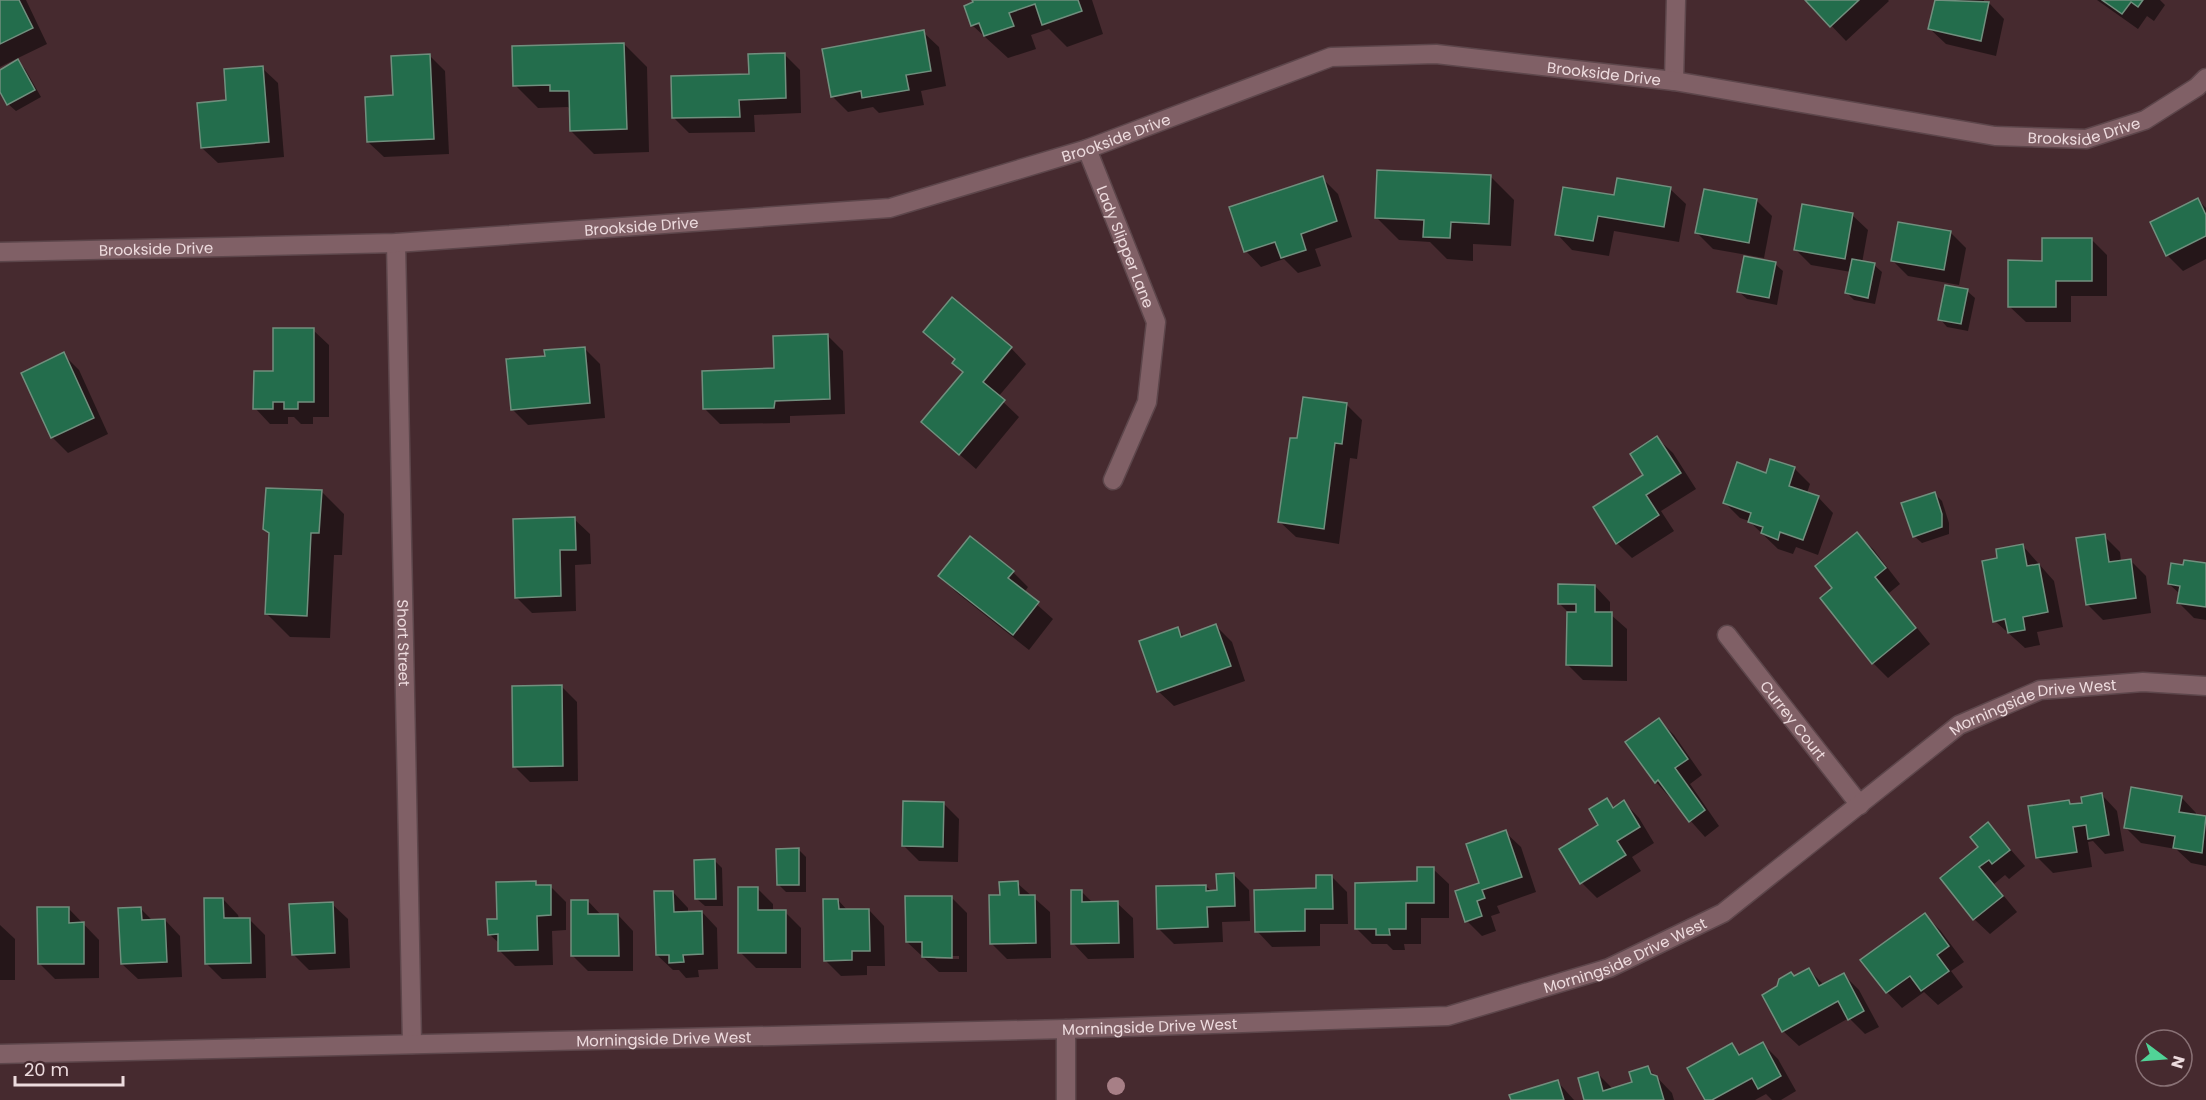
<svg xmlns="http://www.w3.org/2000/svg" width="2206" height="1100" font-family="Poppins,sans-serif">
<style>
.shadow{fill:#0007;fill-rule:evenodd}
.building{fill:#236d4c;stroke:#718f7e;stroke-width:1.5}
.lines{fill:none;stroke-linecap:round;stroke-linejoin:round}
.street-casing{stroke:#5d464b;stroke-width:21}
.street{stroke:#806066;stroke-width:18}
.tree{fill:#a77f86}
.labels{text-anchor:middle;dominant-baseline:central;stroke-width:6;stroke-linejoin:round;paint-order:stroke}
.street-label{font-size:15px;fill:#eddbde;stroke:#462a2f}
</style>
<rect width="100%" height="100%" fill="#462a2f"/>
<g class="shadow">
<path d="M0,0H26L47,44L16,59L25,69L41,97L16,111L8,104L0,89V71L17,62L16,59L0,67Z"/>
<path d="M973,0H1092L1103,34L1067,47L1049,29L1031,35L1036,49L1008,58L972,25Z"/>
<path d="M1807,0H1888L1889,1L1846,41Z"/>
<path d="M1936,0H1984V2L1989,3L2004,19L1996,56L1946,44L1930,29Z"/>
<path d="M2097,0H2160L2165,5L2154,21L2147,16L2138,29Z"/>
<path d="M923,32L939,47L946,86L921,91L924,105L879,113L873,107L848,112L832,96Z"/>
<path d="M624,44L647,67L649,152L594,154L571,131V110L568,107L538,108L515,85Z"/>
<path d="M784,54L800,70L801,113L754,115L755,132L689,133L674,118Z"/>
<path d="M429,55L445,71L449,154L384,157L368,142L394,97Z"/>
<path d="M262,68L278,83L284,157L218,163L202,148L228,102Z"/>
<path d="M1491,177L1514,200L1511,246L1473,244V261L1447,259L1430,242L1399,240L1376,217Z"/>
<path d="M1322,178L1338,194L1352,237L1315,249L1321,266L1298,273L1284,259L1261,267L1246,251Z"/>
<path d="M1670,189L1686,204L1679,242L1614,231L1609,256L1572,250L1557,234L1615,197Z"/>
<path d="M1756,200L1772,216L1764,258L1713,249L1697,233Z"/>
<path d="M2198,200L2206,208V259L2183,271L2167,255Z"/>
<path d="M1852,215L1868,230L1862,263L1874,265L1882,272L1875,304L1854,300L1847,293L1851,272L1811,265L1795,249Z"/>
<path d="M1950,232L1966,248L1959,285L1908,276L1893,261Z"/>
<path d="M2092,240L2107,255V296H2071V322H2026L2010,307L2043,262Z"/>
<path d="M1775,264L1783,271L1777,305L1747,299L1739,292Z"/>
<path d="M1967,291L1975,298L1968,331L1947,327L1940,319Z"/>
<path d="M313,330L329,345V417H313V424H301L294,417H288V424H270L255,408L274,373Z"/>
<path d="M925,332L1011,348L1026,364L998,397L1019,417L976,469L923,422L964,373L956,360Z"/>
<path d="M828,336L843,351L845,414L790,416V423L720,424L705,409L775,370Z"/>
<path d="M584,348L600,364L605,418L528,425L512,409L546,357Z"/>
<path d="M63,354L79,370L108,434L68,453L52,437Z"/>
<path d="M1347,405L1362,420L1357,459L1350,458L1339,544L1296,537L1280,522Z"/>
<path d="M1657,438L1673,453L1696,489L1661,511L1674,531L1632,558L1617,543L1645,475Z"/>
<path d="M1794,468L1810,484L1807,493L1818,497L1833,513L1818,555L1796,547L1793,554L1778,549L1749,521L1740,518L1725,503L1767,474Z"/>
<path d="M321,491L344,514L342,555H334L330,638L290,637L267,614L271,534Z"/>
<path d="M1934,493L1942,501L1949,523V534L1922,543L1914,536Z"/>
<path d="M574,519L590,534L591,564L575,565L576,611L532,613L516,597Z"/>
<path d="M1857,534L1873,549L1900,584L1889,593L1930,644L1888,678L1873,663L1834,588Z"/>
<path d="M2104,536L2120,552L2121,561L2130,560L2146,576L2151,613L2103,620L2087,604Z"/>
<path d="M2023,546L2054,581L2063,627L2037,632L2040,645L2025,648L1995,621L1999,560Z"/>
<path d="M2206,565V620L2194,618L2179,603L2180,594L2169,584Z"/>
<path d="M1013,572L1028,587L1024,593L1053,619L1029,650L956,592L940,576Z"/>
<path d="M1595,586L1610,602V614L1627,629V681L1583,680L1568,665L1569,613L1559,603Z"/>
<path d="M1216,626L1232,642L1245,681L1174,706L1158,691L1177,629L1185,637Z"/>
<path d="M561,686L577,702L578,781L530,782L514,766Z"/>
<path d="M1659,720L1674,735L1702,775L1690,784L1719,826L1705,837L1656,782Z"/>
<path d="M2102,795L2117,811L2124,851L2105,854L2093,841L2088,842L2092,867L2053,873L2037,857L2068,801L2072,805L2084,804Z"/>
<path d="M2181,797L2196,813V816L2206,818V866L2191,863L2176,849L2141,843L2126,828Z"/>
<path d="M1606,800L1615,808L1624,802L1639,818L1654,843L1632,857L1641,871L1597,898L1582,883Z"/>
<path d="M943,803L959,819L958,862L919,861L904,846Z"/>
<path d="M1988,824L2025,866L2009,879L2005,875L1994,884L2017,912L1990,934L1974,919L1981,847Z"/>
<path d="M1505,832L1521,847L1536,892L1497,906L1500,913L1491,916L1496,931L1482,936L1467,921Z"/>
<path d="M799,850L806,857V892H786L779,885Z"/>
<path d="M714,860L722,868L723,906H705L697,899Z"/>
<path d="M1433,869L1449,884V918H1421V944H1404L1405,950H1393L1387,944H1372L1357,929L1419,883Z"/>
<path d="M1233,874L1249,890L1250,921L1222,922L1223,942L1174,944L1158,928L1206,886L1212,892H1219Z"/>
<path d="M1331,876L1347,892L1348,924H1320V946L1272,947L1257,931L1317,890Z"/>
<path d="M536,883L540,887L550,886L566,902V930L552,931L553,965L515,966L500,951V944L489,934L498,920Z"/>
<path d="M1017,883L1050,912L1051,958L1007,959L991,943L1001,897Z"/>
<path d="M757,888L773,904V912H785L801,928V968H756L740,952Z"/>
<path d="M1081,891L1093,903H1117L1133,918L1134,958L1088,959L1073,943Z"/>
<path d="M673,892L688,908V913L702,912L717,928L718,969L698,970L699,977L686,978L679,970H673L657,955Z"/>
<path d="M951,897L967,913V972H939L907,942ZM933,956H959V959H936Z"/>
<path d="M223,899L238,915L239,919H249L265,935L266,978L222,979L207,964Z"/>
<path d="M838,900L848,911L869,910L884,926L885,966H867V975L841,976L825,960Z"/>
<path d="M588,901L602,916L618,915L633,931V971H588L573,956Z"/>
<path d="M332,904L348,919L350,968L309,970L293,954Z"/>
<path d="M68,908L99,940V978L55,979L39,963Z"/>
<path d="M140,908L153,921L165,920L180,936L182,977L138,979L122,964Z"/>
<path d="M1925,915L1940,930L1964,962L1951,971L1963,987L1938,1005L1924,992L1902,1008L1887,992Z"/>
<path d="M0,925L15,939V980H0Z"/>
<path d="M1809,970L1824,985L1843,974L1859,990L1879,1027L1865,1034L1849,1018L1799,1046L1783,1031L1795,978Z"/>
<path d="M1763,1044L1778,1059L1796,1091L1781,1100H1772L1766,1094L1755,1100H1706L1732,1045L1742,1055Z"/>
<path d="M1648,1068L1672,1093L1674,1100H1586L1598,1074L1613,1089L1634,1083Z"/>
<path d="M1557,1081L1574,1100H1512Z"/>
</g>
<g class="building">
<path d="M0,0H19L33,28L0,44Z"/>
<path d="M972,0H1078L1082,11L1042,25L1035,4L1009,13L1014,26L984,36L979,23L971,26L964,6L973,2Z"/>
<path d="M1805,0H1859L1830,27Z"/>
<path d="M1935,0L1989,2L1981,41L1928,29Z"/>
<path d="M2102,0H2143L2138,7L2131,2L2122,14Z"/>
<path d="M924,30L931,71L906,75L909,90L862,98L861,91L831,97L822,49Z"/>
<path d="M624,43L627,129L570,131L569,91H550V85L513,86L512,46Z"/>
<path d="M785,53L786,98L739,100L740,117L672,118L671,76L749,74L748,54Z"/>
<path d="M430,54L434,139L367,142L365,97L393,95L391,56Z"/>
<path d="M18,59L35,90L7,105L0,92V70Z"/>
<path d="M263,66L269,142L201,148L197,103L226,100L224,69Z"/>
<path d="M1377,170L1491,175L1489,224L1451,222L1450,238L1423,237L1424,220L1375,218Z"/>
<path d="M1323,176L1337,221L1301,234L1306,250L1281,258L1275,242L1244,252L1229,207Z"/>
<path d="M1617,178L1671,187L1664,227L1598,216L1593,241L1555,235L1563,187L1614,195Z"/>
<path d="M1704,189L1757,199L1749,243L1695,233Z"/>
<path d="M2198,198L2206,215V236L2166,256L2150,222Z"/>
<path d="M1802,204L1853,213L1845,259L1794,250Z"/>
<path d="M1898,222L1951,231L1944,270L1891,261Z"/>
<path d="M2042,238H2092V281H2056V307H2008V260L2042,261Z"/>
<path d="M1744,256L1776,262L1769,298L1737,292Z"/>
<path d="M1852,259L1875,263L1868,298L1845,293Z"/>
<path d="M1945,285L1968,289L1961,324L1938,320Z"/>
<path d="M952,297L1012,347L983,382L1005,400L959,455L921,422L963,372L952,363L955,359L923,332Z"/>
<path d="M273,328H314V402H298V409H284V402H273V409H253L254,371H273Z"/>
<path d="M828,334L830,399L775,401L774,408L703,409L702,371L774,368L773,336Z"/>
<path d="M585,347L590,403L511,410L506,359L545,356L544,350Z"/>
<path d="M64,352L94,418L51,438L21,373Z"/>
<path d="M1303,397L1347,403L1342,444L1335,443L1324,529L1278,522L1290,438H1297Z"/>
<path d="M1657,436L1681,473L1646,495L1659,515L1616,544L1593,507L1643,475L1630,454Z"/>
<path d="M1770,459L1795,467L1789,486L1819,496L1803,540L1780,532L1778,540L1761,533L1763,527L1748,522L1751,513L1723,503L1737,462L1766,473Z"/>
<path d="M266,488L322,490L319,533H311L307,616L265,614L269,533L263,529Z"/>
<path d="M1935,492L1942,514V527L1913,537L1901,503Z"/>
<path d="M575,517L576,550H560L561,596L515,598L513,519Z"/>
<path d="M1857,532L1886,568L1875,577L1916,628L1872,664L1820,598L1832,588L1815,566Z"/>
<path d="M2105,534L2109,562L2131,559L2136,598L2086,605L2076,538Z"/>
<path d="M970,536L1014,571L1008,578L1039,602L1013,635L938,576Z"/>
<path d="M2023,544L2027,566L2039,564L2048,612L2023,617L2025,630L2008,633L2005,619L1993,622L1982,561L1997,558L1996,549Z"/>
<path d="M2184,560L2206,563V607L2177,603L2180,586L2168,584L2171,563L2183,565Z"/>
<path d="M1558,584L1595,585V612H1612V666L1566,665L1567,612H1576V604H1558Z"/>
<path d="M1216,624L1231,666L1157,692L1139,641L1178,627L1181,637Z"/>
<path d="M562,685L563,766L513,767L512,686Z"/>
<path d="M1659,718L1688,759L1675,768L1705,810L1689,822L1658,780L1655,783L1625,742Z"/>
<path d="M2131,787L2182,796L2179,812L2206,816L2202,853L2173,848L2175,836L2124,828Z"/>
<path d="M2102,793L2109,835L2088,839L2086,825L2073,827L2077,852L2036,858L2028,806L2069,800L2070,804L2082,803L2081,797Z"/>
<path d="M1607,798L1613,808L1624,800L1640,827L1617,841L1626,855L1580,884L1559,849L1598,825L1589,809Z"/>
<path d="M903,801L944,802L943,847L902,846Z"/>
<path d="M1988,822L2010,850L1992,864L1989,860L1979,867L2003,896L1973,920L1940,878L1978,847L1970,837Z"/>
<path d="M1506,830L1522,877L1482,890L1485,898L1477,901L1482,916L1465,922L1455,891L1479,883L1466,844Z"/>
<path d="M799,848V885H777L776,849Z"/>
<path d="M715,859L716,899H695L694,860Z"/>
<path d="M1417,867H1434V903H1406V929H1389L1390,935H1376V929H1355V883L1417,881Z"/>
<path d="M1234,873L1235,906L1207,907L1208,927L1157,929L1156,886L1206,885V891L1217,890L1216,874Z"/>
<path d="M1316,875H1332L1333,909H1305V931L1255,932L1254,890L1316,888Z"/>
<path d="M536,881V885H551V915L537,916L538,950L498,951V934L488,935L487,919H497L496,882Z"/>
<path d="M1018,881L1019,895H1035L1036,943L990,944L989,895H1000L999,882Z"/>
<path d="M738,887H758V910H786V953H738Z"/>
<path d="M1071,890H1082V902L1118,901L1119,943L1071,944Z"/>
<path d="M654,891H673L674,912L702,911L703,954L683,955L684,962L669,963V955H656Z"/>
<path d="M905,896H952V958L922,957V942H906Z"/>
<path d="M204,898H223L224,918H250L251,963L205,964Z"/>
<path d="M823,899H838L839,909H869L870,951H852V960L824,961Z"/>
<path d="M571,900H588V914H618L619,956H571Z"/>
<path d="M333,902L335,953L292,955L289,904Z"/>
<path d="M37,907H69V923L84,922V964H38Z"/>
<path d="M141,907L142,920L165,919L167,962L121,964L118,908Z"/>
<path d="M1925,913L1949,946L1937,955L1949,971L1921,991L1910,976L1886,993L1860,960Z"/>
<path d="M1809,968L1819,986L1844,973L1864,1011L1848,1020L1838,1001L1782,1032L1762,995L1777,986L1779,979L1791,972L1794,976Z"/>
<path d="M1763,1042L1781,1076L1758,1089L1752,1078L1712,1100H1705L1687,1068L1732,1043L1739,1055Z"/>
<path d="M1648,1066L1651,1074L1657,1076L1664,1100H1584L1578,1078L1598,1072L1603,1091L1632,1082L1629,1072Z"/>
<path d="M1558,1080L1564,1100H1511L1509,1095Z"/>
</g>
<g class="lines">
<g class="street-casing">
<g id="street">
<path d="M1674,81L1676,0"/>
<path id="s1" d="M1087,149L1156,322L1147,402L1113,480"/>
<path id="s2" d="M396,243L412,1044"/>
<path id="s3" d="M0,252L396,243L890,208L1087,149L1331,57L1436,54L1674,81L1995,136L2086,139L2145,120L2197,87L2206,78"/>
<path id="s4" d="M1727,635L1860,805"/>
<path d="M1066,1029V1100"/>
<path id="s5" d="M0,1054L1066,1029L1448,1016L1609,968L1723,913L1959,725L2040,690L2143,682L2206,686"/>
</g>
</g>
<use href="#street" class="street"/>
</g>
<circle class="tree" cx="1116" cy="1086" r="9"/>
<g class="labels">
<g class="street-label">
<text stroke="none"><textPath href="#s3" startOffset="1632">Brookside Drive</textPath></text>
<text stroke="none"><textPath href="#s3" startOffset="2118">Brookside Drive</textPath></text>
<text stroke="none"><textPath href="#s3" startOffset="1128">Brookside Drive</textPath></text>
<text stroke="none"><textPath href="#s3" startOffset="642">Brookside Drive</textPath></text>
<text stroke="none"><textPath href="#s1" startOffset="105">Lady Slipper Lane</textPath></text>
<text stroke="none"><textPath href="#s3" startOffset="156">Brookside Drive</textPath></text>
<text stroke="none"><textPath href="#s2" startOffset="400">Short Street</textPath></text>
<text stroke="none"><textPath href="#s5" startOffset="2122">Morningside Drive West</textPath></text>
<text stroke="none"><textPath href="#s4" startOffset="108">Currey Court</textPath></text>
<text stroke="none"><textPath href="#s5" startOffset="1636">Morningside Drive West</textPath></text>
<text stroke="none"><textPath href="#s5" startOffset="1150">Morningside Drive West</textPath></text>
<text stroke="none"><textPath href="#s5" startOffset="664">Morningside Drive West</textPath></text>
</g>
</g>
<g transform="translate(2164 1058) rotate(106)"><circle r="28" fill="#462a2f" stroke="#897175" stroke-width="1.5"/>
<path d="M0-4.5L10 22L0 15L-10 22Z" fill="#51d397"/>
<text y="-9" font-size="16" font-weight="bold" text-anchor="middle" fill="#eddbde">N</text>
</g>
<path d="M15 1076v9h108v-9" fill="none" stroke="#eddbde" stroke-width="3"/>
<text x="24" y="1076" font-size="18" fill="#eddbde" stroke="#462a2f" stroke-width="4.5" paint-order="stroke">20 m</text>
</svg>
